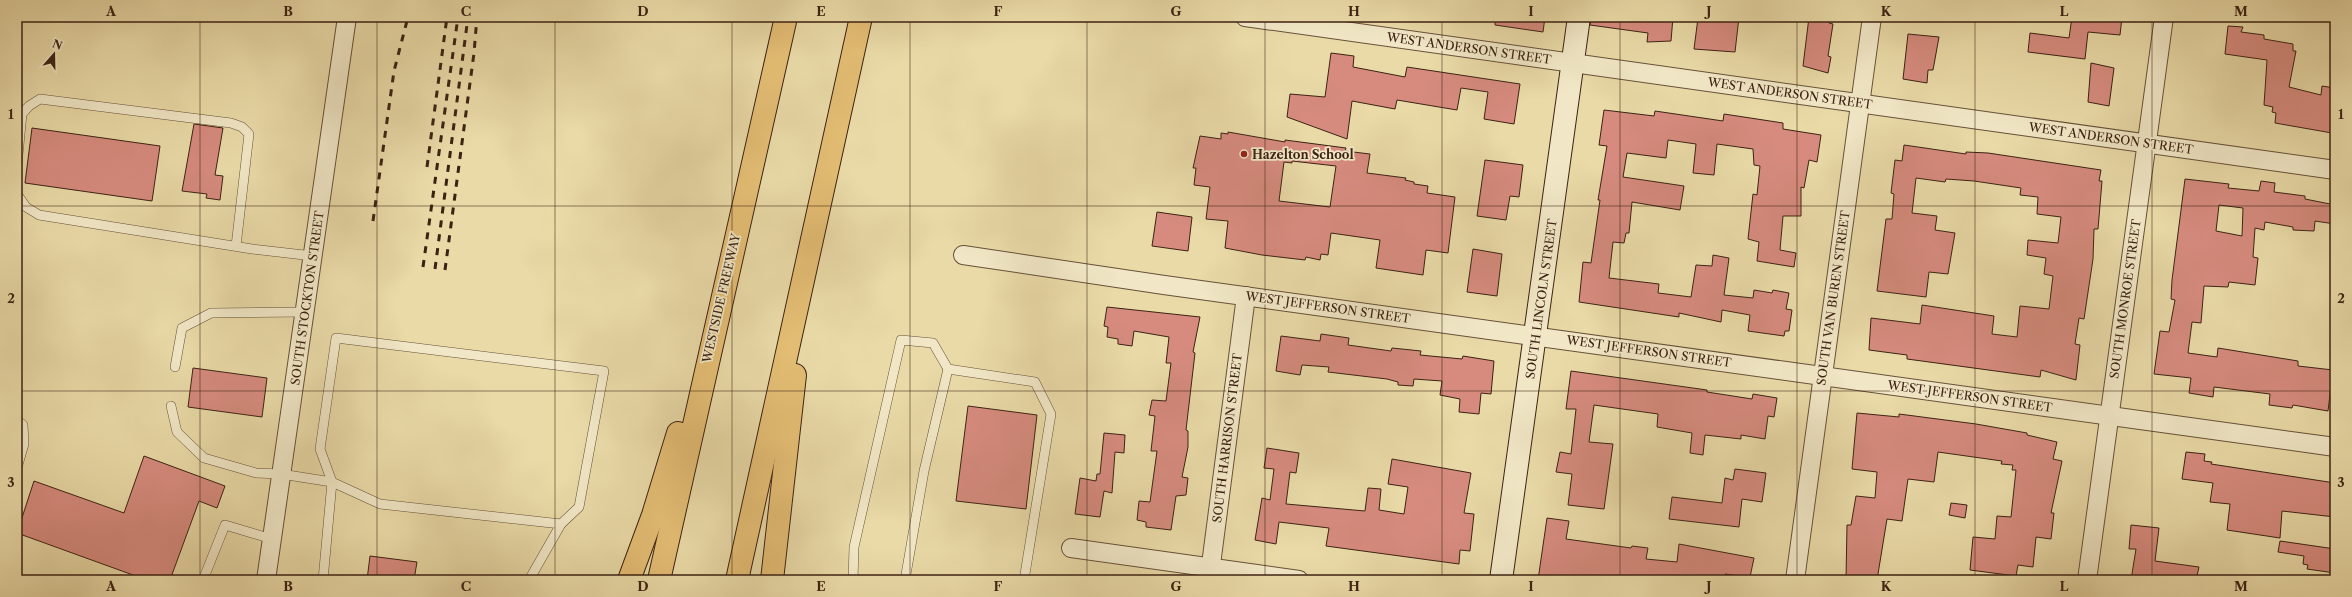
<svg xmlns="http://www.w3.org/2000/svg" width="2352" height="597" font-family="'Libre Caslon Text',serif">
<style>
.building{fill:#d68b7e;stroke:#3c2213;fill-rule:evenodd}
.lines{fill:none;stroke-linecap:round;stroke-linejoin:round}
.lane-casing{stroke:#675038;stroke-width:10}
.street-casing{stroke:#675038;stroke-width:20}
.secondary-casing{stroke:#3c2213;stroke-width:24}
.highway-casing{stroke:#3c2213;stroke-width:24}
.lane{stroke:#f1e7c6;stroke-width:9}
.street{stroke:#f1e7c6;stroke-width:18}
.secondary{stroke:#f1e7c6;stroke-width:22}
.highway{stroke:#e4bd74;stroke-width:22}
.rail{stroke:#3c2213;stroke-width:3;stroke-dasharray:7 7;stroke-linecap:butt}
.grid{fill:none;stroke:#3c2213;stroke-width:1;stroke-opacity:0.55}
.poi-dot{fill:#8f2418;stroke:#f1e7c6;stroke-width:1.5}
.labels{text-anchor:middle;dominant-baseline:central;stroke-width:3.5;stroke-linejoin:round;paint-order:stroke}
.street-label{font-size:12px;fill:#3c2213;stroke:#f1e7c6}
.poi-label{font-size:12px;font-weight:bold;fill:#3c2213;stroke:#f1e7c6;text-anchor:start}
.neatline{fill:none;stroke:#3c2213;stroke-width:1.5}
.grid-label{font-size:13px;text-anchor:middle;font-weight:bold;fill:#3c2213}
</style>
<rect width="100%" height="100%" fill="#e9daa7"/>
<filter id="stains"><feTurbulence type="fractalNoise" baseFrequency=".005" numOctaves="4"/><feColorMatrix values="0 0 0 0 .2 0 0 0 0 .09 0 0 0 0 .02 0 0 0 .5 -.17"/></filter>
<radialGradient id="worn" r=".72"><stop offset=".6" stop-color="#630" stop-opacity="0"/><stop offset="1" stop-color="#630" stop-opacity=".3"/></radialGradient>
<g class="building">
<path d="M1495,17H1545L1543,32L1495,25Z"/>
<path d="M1591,17H1673L1671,41L1647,42L1648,33L1590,25Z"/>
<path d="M1719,17H1739L1735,52L1694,49L1698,18L1719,20Z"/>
<path d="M1809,17H1830L1829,23L1833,24L1828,56L1831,57L1828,73L1803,66Z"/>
<path d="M2072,17H2122L2120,35L2088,32L2085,59L2028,52L2030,33L2069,38Z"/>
<path d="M2228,26L2243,27L2241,32L2264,35V39L2293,44V51H2296L2289,87L2321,95L2322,86L2335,88L2332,133L2275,123L2276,113L2272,112L2273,107L2264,105L2267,60L2225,54Z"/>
<path d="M1908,34L1939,37L1933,70H1928L1927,83L1903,79Z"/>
<path d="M1331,53L1354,56L1353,67L1405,77L1407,67L1520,84L1514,124L1484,119L1488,92L1461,88L1457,110L1397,100L1395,109L1352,101L1347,139L1287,117L1290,94L1325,97Z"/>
<path d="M2091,63L2114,68L2109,106L2088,102Z"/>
<path d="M1604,110L1654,116L1655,111L1723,121L1724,114L1783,123V129L1821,135L1817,162L1809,160L1804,188L1801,187V216H1783L1780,250L1796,253L1794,267L1757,261L1759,242L1748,239L1753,194L1757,195L1760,166L1754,165L1753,149L1717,144L1714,175L1693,173L1696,144L1668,140L1666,158L1627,153L1623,177L1684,186L1680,210L1632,202L1629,233H1626L1624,243L1613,242L1609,278L1659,284L1658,293L1691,297L1696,265L1712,266L1713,255L1729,258L1724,295L1753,298L1754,290L1772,293L1773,290L1789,293L1786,309L1792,310L1789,331H1785L1784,336L1748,331L1750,315L1722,310L1721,322L1679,313V317L1579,302L1583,262L1591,263L1600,200H1598L1607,146L1599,145Z"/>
<path d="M194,124L223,128L215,175L223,176L220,200L206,198L207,194L182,191Z"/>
<path d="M32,128L160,146L152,201L25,183Z"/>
<path d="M1228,132L1285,142V140L1346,148L1345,151L1370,154L1367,173L1406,178L1405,180L1414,182V184L1428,186L1427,193L1455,197L1448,253L1426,250L1423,275L1376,268L1380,240L1331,233L1328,255L1321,254L1320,260L1306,257L1305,260L1262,255L1225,248L1228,221L1206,219L1210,187L1194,185L1196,168H1193L1200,136L1221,139V133L1228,134ZM1292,161L1336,166L1330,207L1279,201L1284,162L1292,163Z"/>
<path d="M1904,145L1966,154V152L1988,153L2101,170L2099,181H2102L2098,229H2094L2093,259L2084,319L2079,318L2075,344L2080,345L2076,380L2041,370L2040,377L1907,359V355L1869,350L1871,318L1920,324L1922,305L1994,316L1992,334L2017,337L2020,306L2049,309L2053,276L2044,274L2046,258L2027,255L2028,240L2058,243L2061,217L2037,214L2038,197L2020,195L2021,188L1974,181L1946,179L1945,182L1916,178L1912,213L1937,216L1935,230L1955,233L1948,274L1929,272L1926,297L1877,291L1886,219H1892L1894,194L1891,193L1895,160L1902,161Z"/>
<path d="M1485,160L1523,165L1519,197L1510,196L1506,220L1477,216Z"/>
<path d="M2185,179L2229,184L2228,188L2259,191L2261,181L2275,183L2274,192L2305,196V199L2335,205V224L2315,221L2314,231L2293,230V227L2265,222L2264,230L2255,228L2253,257L2258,258L2255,285L2229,282L2228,287L2204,286L2201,323L2192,322L2188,353L2217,357L2218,348L2298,361V366L2333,370L2328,411L2293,405L2292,408L2269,405L2270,394L2214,387L2213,397L2189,393L2191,378L2154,374L2160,331L2169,332L2175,300L2171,299L2172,280ZM2219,205L2243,208L2242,236L2216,231Z"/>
<path d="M1157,212L1192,217L1188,251L1152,246Z"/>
<path d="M1473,249L1502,254L1497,296L1467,292Z"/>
<path d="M1107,307L1200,317L1193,352L1195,353L1186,430L1188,431V447L1182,477L1188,478L1186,495L1176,496L1171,530L1146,527V522L1137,520L1139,501L1150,502L1157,451H1151L1155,416L1149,415L1152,400L1166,401L1171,363H1166L1169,337L1134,331L1132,346L1118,344V339L1107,337L1108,327L1104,326Z"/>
<path d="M1321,334L1349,338L1348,345L1391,351L1392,348L1421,351L1420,355L1462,359L1463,356L1494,361L1491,394L1481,393L1479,414L1459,412L1460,399L1440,395L1442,381L1414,379L1413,386L1398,385V382L1387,379L1328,372L1329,367L1302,365L1300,375L1276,371L1281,336L1320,341Z"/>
<path d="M193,368L267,378L262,417L188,407Z"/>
<path d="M1571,371L1707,390V392L1752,399L1753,394L1777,398L1774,417L1768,416L1765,439L1741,435V439L1705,435L1703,455L1690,453L1692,433L1657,427L1658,414L1594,405L1589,442L1613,444L1604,509L1568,505L1572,474L1556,472L1560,452L1571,454L1576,409H1566Z"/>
<path d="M968,406L1037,415L1026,509L956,501Z"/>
<path d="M1857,413L1899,417V414L1976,424L2027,433V435L2057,442L2053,459L2062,461L2051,513H2054L2051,539L2036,537L2033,567L2018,565L2016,576L1970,570L1973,537L1995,539L1997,516L2011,517L2016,470H2012L2013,465L2001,464L2002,461L1938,452L1934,482L1908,479L1902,521L1887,519L1877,580H1846L1847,525H1851L1856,496L1875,498L1877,472L1852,469Z"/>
<path d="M1104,433L1125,435L1124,453L1115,452L1112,493L1104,491L1100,517L1075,514L1080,478L1096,481L1097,474H1100Z"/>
<path d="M1267,448L1299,453L1296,473L1290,472L1286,504L1365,511L1368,488L1381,489L1379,510L1404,514L1408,487L1388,484L1392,459L1471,473L1464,513L1474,514L1470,551L1460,550L1459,564L1326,546L1329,528L1279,522L1276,544L1255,540L1262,498L1270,500L1274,469L1264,468Z"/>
<path d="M2186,452L2205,454L2204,461L2212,462L2211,464L2335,483V517L2282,511L2280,538L2227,530L2230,504L2210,502L2213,483L2182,479Z"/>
<path d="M144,456L225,486L217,508L199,501L170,580H131L133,575L17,533L34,481L124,513Z"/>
<path d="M1735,469L1766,473L1762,502L1742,499L1739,527L1669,519L1672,497L1722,503L1725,478L1733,480Z"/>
<path d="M1951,503L1967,505L1965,518L1949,515Z"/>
<path d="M1547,518L1569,521L1566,539L1631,548L1632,546L1648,548L1646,559L1677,562L1679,544L1754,558L1750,577L1725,574L1724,580H1538Z"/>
<path d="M2131,525L2159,528L2155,561L2199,567L2196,580H2131L2136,549H2129Z"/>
<path d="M2280,541L2335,549V573L2307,569L2308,565L2303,564L2304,556L2278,552Z"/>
<path d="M370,556L417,562L414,580H367Z"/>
</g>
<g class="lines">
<g class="lane-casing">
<g id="lane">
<path d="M17,165L22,114L29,106L40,99L231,123L242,127L249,134L236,246"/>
<path d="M17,194L26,207L39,215L252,249L313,256"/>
<path d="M175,367L182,328L211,313L305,312"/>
<path d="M171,406L177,432L204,458L256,473L281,474L332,482L380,504L561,524L529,580"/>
<path d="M17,420L23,425L24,444L17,468"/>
<path d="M203,580L225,525L272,539"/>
<path d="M323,580L332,482L320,449L336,338L604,371L579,507L561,524"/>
<path d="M853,580L854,547L901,340L933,343L948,369L1035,382L1051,414L1024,580"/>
<path d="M905,580L924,471L948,369"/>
</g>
</g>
<g class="street-casing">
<g id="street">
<path d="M1245,17L2335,170"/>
<path d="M963,255L1164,285L2335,447"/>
<path d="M1071,548L1299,580"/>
<path d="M266,580L347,17"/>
<path d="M1209,580L1246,296"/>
<path d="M1795,580L1872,17"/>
<path d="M2087,580L2164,17"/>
</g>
</g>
<g class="secondary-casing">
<path id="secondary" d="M1501,580L1579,17"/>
</g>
<g class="highway-casing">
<g id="highway">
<path d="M629,580L653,515L678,433"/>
<path d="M659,580L786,17"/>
<path d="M737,580L861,17"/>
<path d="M772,580L795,375"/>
</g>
</g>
<use href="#lane" class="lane"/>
<use href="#street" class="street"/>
<use href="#secondary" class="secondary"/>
<use href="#highway" class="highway"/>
<g class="rail">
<path d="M427,167L447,17"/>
<path d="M373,221L394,71L408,17"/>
<path d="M423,267L458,17"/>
<path d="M435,269L468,17"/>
<path d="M445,270L474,53L477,17"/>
</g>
</g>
<path class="grid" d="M200,17V580M377,17V580M555,17V580M732,17V580M910,17V580M1087,17V580M1265,17V580M1442,17V580M1620,17V580M1797,17V580M1975,17V580M2152,17V580M17,206H2335M17,391H2335"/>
<circle class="poi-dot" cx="1244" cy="154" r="4"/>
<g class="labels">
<g class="street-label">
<text transform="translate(1469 48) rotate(8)">WEST ANDERSON STREET</text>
<text transform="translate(1790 93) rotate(8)">WEST ANDERSON STREET</text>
<text transform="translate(2111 138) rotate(8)">WEST ANDERSON STREET</text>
<text transform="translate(307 298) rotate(-82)">SOUTH STOCKTON STREET</text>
<text transform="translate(721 298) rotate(-77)">WESTSIDE FREEWAY</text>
<text transform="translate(1833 298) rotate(-82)">SOUTH VAN BUREN STREET</text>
<text transform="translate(1541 299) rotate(-82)">SOUTH LINCOLN STREET</text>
<text transform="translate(2125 299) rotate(-82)">SOUTH MONROE STREET</text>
<text transform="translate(1328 307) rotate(8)">WEST JEFFERSON STREET</text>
<text transform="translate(1649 351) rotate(8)">WEST JEFFERSON STREET</text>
<text transform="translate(1970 396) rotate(8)">WEST JEFFERSON STREET</text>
<text transform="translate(1227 438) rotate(-83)">SOUTH HARRISON STREET</text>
</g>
<g class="poi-label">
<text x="1252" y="154">Hazelton School</text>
</g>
</g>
<rect width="2352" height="597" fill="none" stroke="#e9daa7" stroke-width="44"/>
<g transform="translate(54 54) rotate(20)" stroke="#f1e7c6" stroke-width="3" paint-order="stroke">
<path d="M0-3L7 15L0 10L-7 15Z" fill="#3c2213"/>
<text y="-6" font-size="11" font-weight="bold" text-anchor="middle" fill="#3c2213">N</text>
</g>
<rect x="22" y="22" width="2308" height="553" class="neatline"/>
<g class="grid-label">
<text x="111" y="16">A</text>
<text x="288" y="16">B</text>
<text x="466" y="16">C</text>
<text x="643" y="16">D</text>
<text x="821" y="16">E</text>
<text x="998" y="16">F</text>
<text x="1176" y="16">G</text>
<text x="1354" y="16">H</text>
<text x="1531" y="16">I</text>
<text x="1709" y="16">J</text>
<text x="1886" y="16">K</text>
<text x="2064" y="16">L</text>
<text x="2241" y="16">M</text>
<text x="11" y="119">1</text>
<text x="2341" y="119">1</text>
<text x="11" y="303">2</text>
<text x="2341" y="303">2</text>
<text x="11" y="487">3</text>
<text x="2341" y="487">3</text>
<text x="111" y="591">A</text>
<text x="288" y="591">B</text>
<text x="466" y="591">C</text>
<text x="643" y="591">D</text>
<text x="821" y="591">E</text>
<text x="998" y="591">F</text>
<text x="1176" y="591">G</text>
<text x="1354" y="591">H</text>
<text x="1531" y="591">I</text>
<text x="1709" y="591">J</text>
<text x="1886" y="591">K</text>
<text x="2064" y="591">L</text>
<text x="2241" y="591">M</text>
</g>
<rect width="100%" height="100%" filter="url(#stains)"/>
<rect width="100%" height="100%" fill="url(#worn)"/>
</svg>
